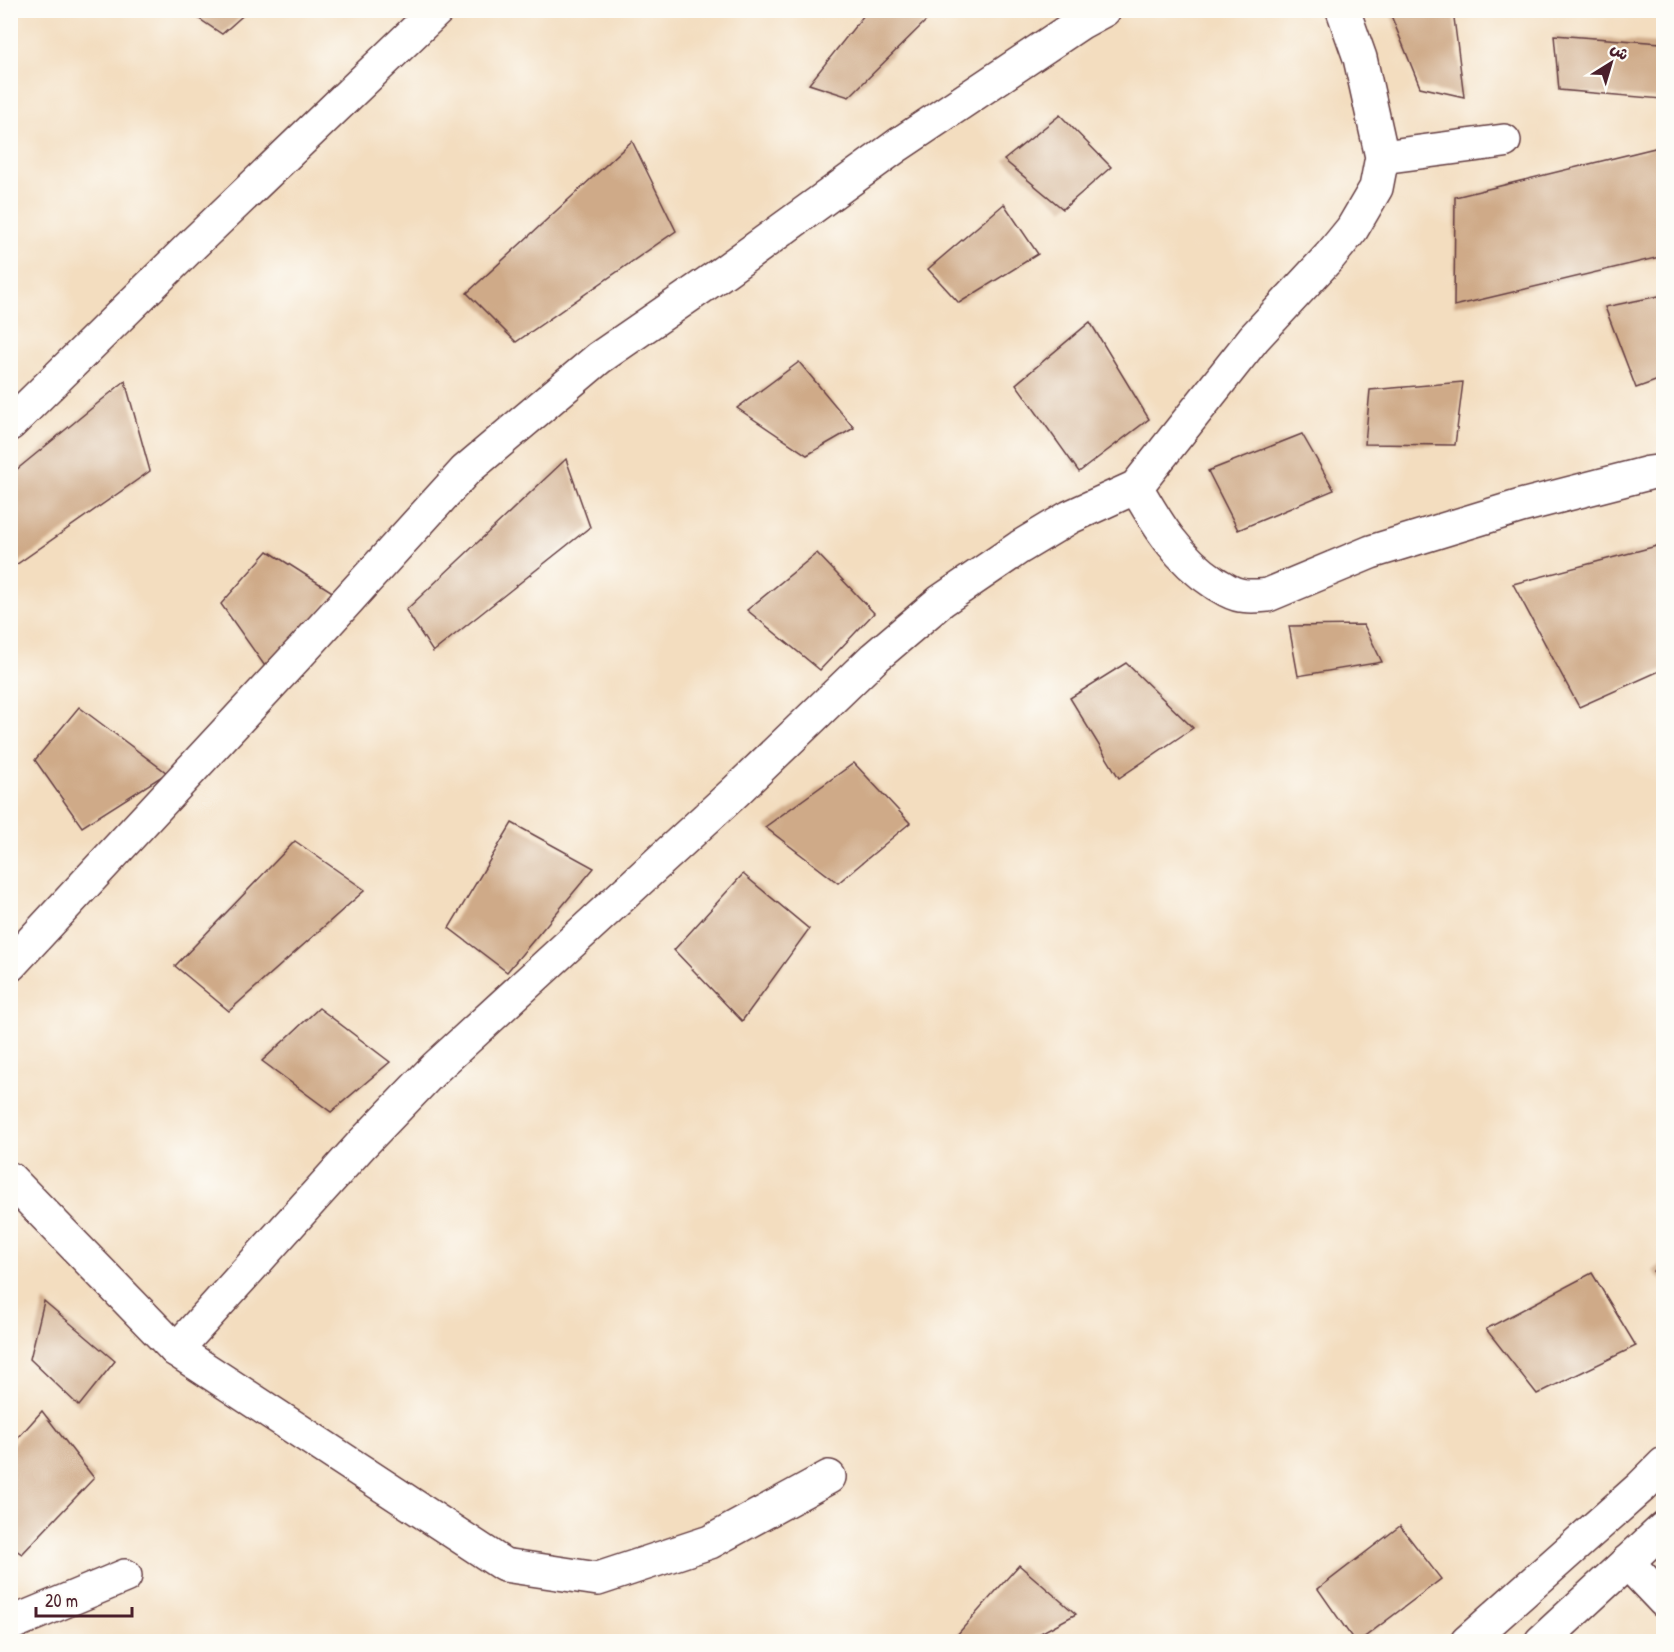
<svg xmlns="http://www.w3.org/2000/svg" width="1674" height="1652" font-family="'Patrick Hand','Playpen Sans Arabic',sans-serif">
<style>
.building{fill:#cfaa88}
.lines{fill:none;stroke-linecap:round;stroke-linejoin:round}
.minor-casing{stroke:#633c41;stroke-width:36}
.secondary-casing{stroke:#633c41;stroke-width:36}
.minor{stroke:#fff;stroke-width:33}
.secondary{stroke:#fff;stroke-width:33}
</style>
<rect width="100%" height="100%" fill="#fdfcf7"/>
<filter id="ink" filterUnits="userSpaceOnUse"><feTurbulence type="fractalNoise" baseFrequency=".0167" numOctaves="2"/><feDisplacementMap in="SourceGraphic" scale="12" xChannelSelector="R" yChannelSelector="G"/><feConvolveMatrix kernelMatrix="1 2 1 2 8 2 1 2 1" color-interpolation-filters="sRGB"/></filter>
<filter id="wash" filterUnits="userSpaceOnUse"><feTurbulence type="fractalNoise" baseFrequency=".008" numOctaves="4" result="noise"/><feDisplacementMap in="SourceGraphic" scale="24" xChannelSelector="R" yChannelSelector="G"/><feGaussianBlur stdDeviation="1.35" result="paint"/><feColorMatrix in="noise" values="0 0 0 0 0 0 0 0 0 0 0 0 0 0 0 0 0 1.4 0 .05"/><feComposite in="paint" operator="in"/></filter>
<g filter="url(#wash)">
<rect width="100%" height="100%" fill="#f3ddbf"/>
<g id="blocks">
<g class="building">
<path d="M186,10H249L222,34Z"/>
<path d="M868,10H937L849,97L809,84Z"/>
<path d="M1453,10L1464,97L1420,87L1390,13Z"/>
<path d="M1554,35L1661,43L1662,99L1559,90Z"/>
<path d="M1060,115L1111,167L1063,209L1004,160Z"/>
<path d="M632,141L676,231L516,342L467,293Z"/>
<path d="M1659,147L1664,173V256L1454,306L1455,197Z"/>
<path d="M1004,204L1038,254L959,303L928,269Z"/>
<path d="M1664,295V378L1636,388L1605,307Z"/>
<path d="M1090,322L1149,419L1079,472L1016,384Z"/>
<path d="M799,362L854,428L807,455L737,408Z"/>
<path d="M125,381L150,471L10,569V475Z"/>
<path d="M1463,382L1455,445L1365,444L1370,390Z"/>
<path d="M1302,434L1334,490L1238,530L1208,471Z"/>
<path d="M566,459L590,527L433,652L406,610Z"/>
<path d="M1664,544V669L1579,707L1513,584Z"/>
<path d="M268,551L334,593L272,676L221,604Z"/>
<path d="M817,553L874,613L820,670L747,610Z"/>
<path d="M1364,625L1382,662L1298,676L1289,626Z"/>
<path d="M1126,663L1193,728L1119,778L1070,698Z"/>
<path d="M79,707L167,773L82,827L35,760Z"/>
<path d="M854,763L910,823L838,883L765,827Z"/>
<path d="M512,823L594,868L507,972L449,928Z"/>
<path d="M295,841L365,890L229,1011L175,966Z"/>
<path d="M743,874L809,929L742,1021L674,950Z"/>
<path d="M319,1008L390,1062L331,1112L262,1061Z"/>
<path d="M1664,1261V1284L1653,1271Z"/>
<path d="M1592,1273L1636,1346L1537,1394L1486,1329Z"/>
<path d="M44,1301L115,1361L79,1406L30,1359Z"/>
<path d="M42,1411L94,1478L22,1554L10,1546V1447Z"/>
<path d="M1400,1526L1441,1579L1358,1642H1355L1318,1589Z"/>
<path d="M1019,1565L1076,1614L1024,1642H961L956,1636Z"/>
</g>
</g>
</g>
<g filter="url(#ink)">
<use href="#blocks" fill-opacity="0" stroke="#633c41" stroke-width="1.5"/>
<g class="lines">
<g class="minor-casing">
<g id="minor">
<path d="M1382,157L1504,141"/>
<path d="M10,424L192,245L437,10"/>
<path d="M1136,487C1157,524 1178,559 1215,583C1222,587 1231,594 1240,595C1249,597 1258,596 1268,595L1371,552L1521,506L1649,473L1664,471"/>
<path d="M10,965L308,644L465,471L599,358L725,271L898,145L1080,23L1104,10"/>
<path d="M10,1179L176,1350L504,1565L598,1579L710,1542L829,1477"/>
<path d="M176,1350L362,1144L435,1068L735,792L874,658L941,601L1020,547L1070,517L1136,487L1254,338L1330,256L1352,229L1376,188L1382,157L1360,58L1343,10"/>
<path d="M1627,1562L1664,1601"/>
<path d="M10,1624L125,1576"/>
</g>
</g>
<g class="secondary-casing">
<g id="secondary">
<path d="M1467,1642L1641,1487L1664,1464"/>
<path d="M1541,1642L1664,1528"/>
</g>
</g>
<use href="#minor" class="minor"/>
<use href="#secondary" class="secondary"/>
</g>
</g>
<rect width="1674" height="1652" fill="none" stroke="#fdfcf7" stroke-width="36"/>
<g transform="translate(1611 63) rotate(37)" stroke="#fdfcf7" stroke-width="4.5" paint-order="stroke">
<path d="M0-4.5L10 22L0 15L-10 22Z" fill="#4a1f2b"/>
<text y="-9" font-size="16" font-weight="bold" text-anchor="middle" fill="#4a1f2b">ش</text>
</g>
<path d="M36 1607v9h96v-9" fill="none" stroke="#4a1f2b" stroke-width="3"/>
<text x="45" y="1607" font-size="18" fill="#4a1f2b" stroke="#fdfcf7" stroke-width="4.5" paint-order="stroke">20 m</text>
</svg>
